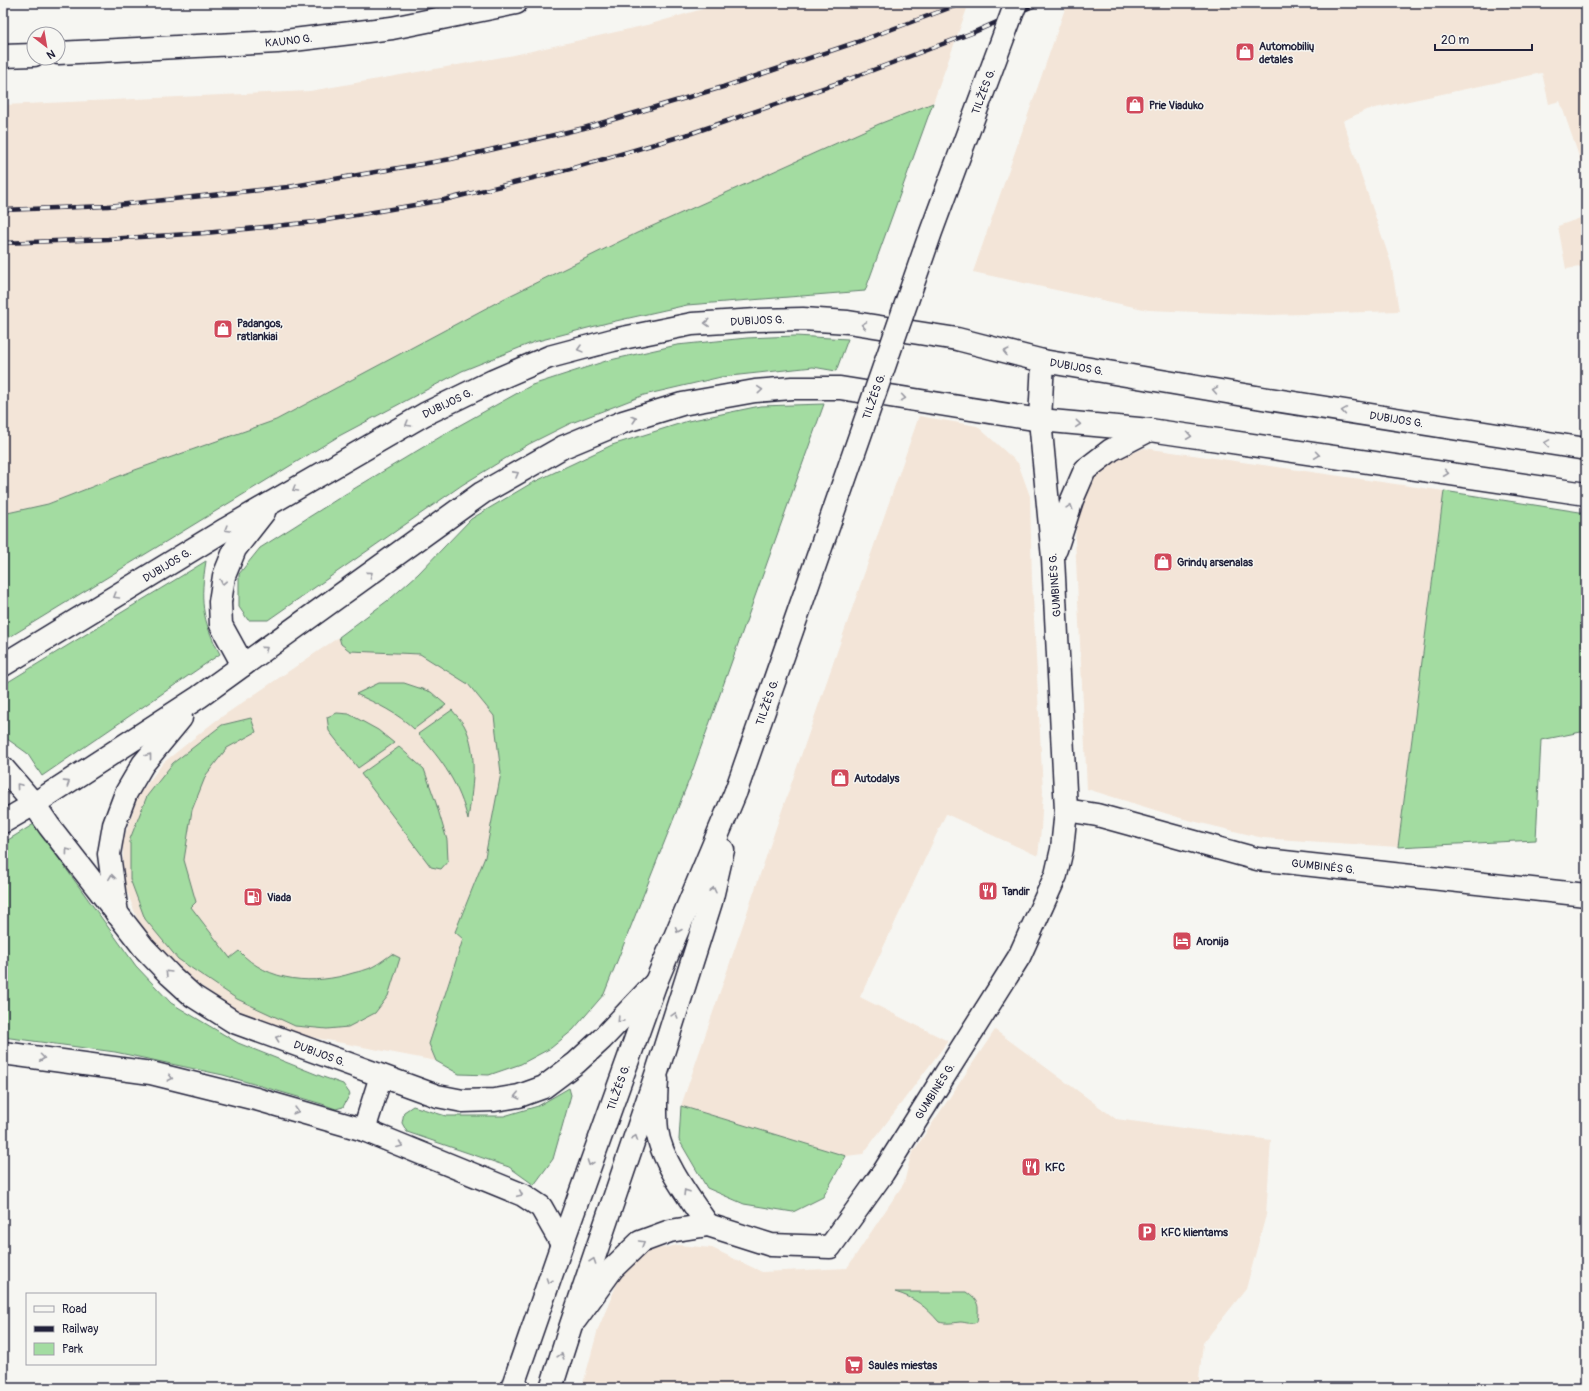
<svg xmlns="http://www.w3.org/2000/svg" width="1589" height="1391" font-family="Pangolin,sans-serif">
<style>
.built{fill:#f3e5d8}
.green{fill:#a3dca1;stroke:#627f6e}
.lines{fill:none;stroke-linecap:round;stroke-linejoin:round}
.minor-casing{stroke:#22223b;stroke-width:25}
.major-casing{stroke:#22223b;stroke-width:25}
.highway-casing{stroke:#22223b;stroke-width:25}
.minor{stroke:#f6f6f2;stroke-width:22}
.major{stroke:#f6f6f2;stroke-width:22}
.highway{stroke:#f6f6f2;stroke-width:22}
.rail-casing{stroke:#22223b;stroke-width:4.5}
.rail{stroke:#f6f6f2;stroke-width:3;stroke-dasharray:9;stroke-linecap:butt}
.highway-bridge-casing{stroke:#22223b;stroke-width:25;stroke-linecap:butt}
.highway-bridge{stroke:#f6f6f2;stroke-width:22}
.oneway{stroke:#9797a0}
.labels{text-anchor:middle;dominant-baseline:central;stroke-width:3;stroke-linejoin:round;paint-order:stroke}
.street-label{font-size:11px;fill:#22223b;stroke:#f6f6f2}
.poi-label{font-size:11px;font-weight:bold;fill:#22223b;stroke:#f6f6f2;text-anchor:start}
</style>
<rect width="100%" height="100%" fill="#f6f6f2"/>
<filter id="ink" filterUnits="userSpaceOnUse"><feTurbulence type="fractalNoise" baseFrequency=".025" numOctaves="2"/><feDisplacementMap in="SourceGraphic" scale="8" xChannelSelector="R" yChannelSelector="G"/><feConvolveMatrix kernelMatrix="1 2 1 2 8 2 1 2 1" color-interpolation-filters="sRGB"/></filter>
<g filter="url(#ink)">
<g class="built">
<path d="M723,3H969L933,103L879,124L637,233L505,298L276,420L135,470L48,504L3,514V105L310,91L514,55L651,24Z"/>
<path d="M1067,3H1586V177L1560,101L1549,104L1542,73L1366,110L1343,121L1391,263L1399,311L1270,315L1148,310L973,272Z"/>
<path d="M1586,216V266L1566,269L1558,226Z"/>
<path d="M919,416L977,426L1018,463L1030,496L1032,580L1043,791L1041,829L1038,856L946,814L860,997L948,1041L863,1154L846,1156L681,1106L780,816Z"/>
<path d="M1144,448L1444,491L1398,847L1263,838L1184,819L1087,789L1075,539L1079,505L1093,474L1116,460Z"/>
<path d="M339,637L341,644L350,651L420,654L468,684L494,716L501,773L485,857L455,932L463,939L429,1044L436,1061L290,1033L231,1007L173,966L140,926L123,881V841L138,796L163,763L214,722Z"/>
<path d="M995,1030L1116,1119L1271,1140L1266,1215L1246,1289L1203,1343L1198,1388H582L598,1329L622,1272L648,1251L678,1245L712,1248L762,1272L847,1268L904,1183L911,1155Z"/>
</g>
<g class="green">
<path d="M933,103L865,291L687,305L607,323L534,342L462,371L339,436L3,641V514L48,504L135,470L276,420L505,298L637,233L879,124Z"/>
<path d="M795,336L848,339L836,371L813,367L721,377L644,395L569,424L529,444L462,485L268,620H248L239,607V574L260,548L347,493L460,425L532,385L606,361L677,345L747,338Z"/>
<path d="M824,404L691,775L604,994L573,1030L551,1048L521,1064L489,1075L459,1074L436,1061L429,1044L463,939L455,932L485,857L501,773L494,716L468,684L420,654L350,651L341,644L339,637L391,598L418,574L471,519L530,484L612,445L688,421L760,406Z"/>
<path d="M1444,491L1586,513V731L1541,740L1536,840L1398,847Z"/>
<path d="M206,561C200,599 201,619 220,654L42,776L27,753L3,736V685Z"/>
<path d="M379,683H404L431,692L446,705L414,729C399,714 376,703 356,694Z"/>
<path d="M452,710C456,715 461,720 464,725C479,752 472,791 468,820C460,786 442,759 418,734Z"/>
<path d="M337,713L349,714L378,730L394,743L358,768L329,731L327,717Z"/>
<path d="M251,718L256,732L227,748L206,775L192,810L184,860L196,902L191,907L230,958L239,951C268,983 315,985 353,973C360,971 368,970 374,966C380,963 386,958 392,954L400,958L388,996L375,1013L348,1027L327,1029L295,1026L237,999L178,959L145,919L130,879V839L147,796L173,763L222,725Z"/>
<path d="M399,747L424,769L436,803L447,840L448,861L441,869L431,867L361,774Z"/>
<path d="M34,824L136,966L171,1003L238,1043L323,1077L343,1084L350,1094L343,1107L336,1109L322,1104L223,1075L115,1052L3,1037V843Z"/>
<path d="M569,1088L571,1095L553,1159L534,1185L509,1167L407,1132L402,1123L404,1112L413,1106L446,1116H504L538,1106Z"/>
<path d="M681,1106L846,1156L823,1197L793,1212L744,1204L707,1188L679,1140Z"/>
<path d="M895,1292H966C980,1302 979,1306 977,1322C970,1325 966,1322 960,1322C952,1323 946,1324 939,1322C925,1306 915,1298 895,1292Z"/>
</g>
<g class="lines">
<g class="minor-casing">
<g id="minor">
<path id="s1" d="M58,53L277,42L392,28L516,3"/>
<path d="M3,56L34,55"/>
<path id="s2" d="M1066,810L1097,815L1257,859L1586,895"/>
</g>
</g>
<g class="major-casing">
<g id="major">
<path d="M1056,549L1072,500L1085,470L1111,450L1150,430"/>
<path id="s3" d="M3,665L226,529L425,414L493,381L549,357L613,340L692,324L757,320L803,319L848,322L957,339L1043,361L1262,398L1586,449"/>
<path d="M243,665L221,625L220,602L224,576L235,549L264,512"/>
<path id="s4" d="M3,768L34,804L49,826L144,948L170,975L193,996L234,1022L437,1096L463,1101L495,1100L519,1096L544,1087L576,1063L602,1039L656,982"/>
<path d="M3,822L34,804L199,697L482,493L563,447L623,422L682,404L755,391L792,388H840L1040,420L1150,430L1586,494"/>
<path d="M117,914L109,854L114,825L126,793L143,764L181,718"/>
<path d="M3,1053L151,1073L256,1099L364,1130L523,1195L541,1207L562,1244"/>
<path d="M657,1080C656,1096 655,1113 657,1130C661,1161 690,1199 708,1225"/>
<path d="M364,1130L381,1076"/>
<path id="s5" d="M576,1319L613,1268L640,1242L670,1231L708,1225L771,1245L830,1247L883,1173L1019,957L1056,875L1062,849L1066,810L1053,558L1040,420L1043,361"/>
</g>
</g>
<g class="highway-casing">
<g id="highway">
<path id="s6" d="M512,1388L562,1244L656,982L736,791"/>
<path d="M551,1388L571,1325L657,1072L711,902L723,850"/>
</g>
</g>
<use href="#minor" class="minor"/>
<use href="#major" class="major"/>
<use href="#highway" class="highway"/>
<g class="rail-casing">
<g id="rail">
<path d="M3,210L108,206L288,187L451,159L584,128L723,87L857,42L963,3"/>
<path d="M3,243L108,239L205,233L315,222L444,200L570,169L692,133L841,82L972,33L1040,3"/>
</g>
</g>
<use href="#rail" class="rail"/>
<g class="highway-bridge-casing">
<g id="highway-bridge">
<path id="s7" d="M736,791L931,232L1016,3"/>
</g>
</g>
<use href="#highway-bridge" class="highway-bridge"/>
</g>
<defs><path id="oneway-chevron" d="M-2-3.5L2.5 0L-2 3.5" fill="none" stroke-width="1.6" stroke-linecap="round" stroke-linejoin="round"/></defs>
<g class="oneway">
<use href="#oneway-chevron" transform="translate(707 323) rotate(176)"/>
<use href="#oneway-chevron" transform="translate(864 325) rotate(-171)"/>
<use href="#oneway-chevron" transform="translate(580 349) rotate(165)"/>
<use href="#oneway-chevron" transform="translate(1006 352) rotate(-166)"/>
<use href="#oneway-chevron" transform="translate(760 390) rotate(-5)"/>
<use href="#oneway-chevron" transform="translate(1215 390) rotate(-170)"/>
<use href="#oneway-chevron" transform="translate(903 398) rotate(9)"/>
<use href="#oneway-chevron" transform="translate(1344 411) rotate(-171)"/>
<use href="#oneway-chevron" transform="translate(634 419) rotate(-17)"/>
<use href="#oneway-chevron" transform="translate(408 424) rotate(150)"/>
<use href="#oneway-chevron" transform="translate(1078 424) rotate(5)"/>
<use href="#oneway-chevron" transform="translate(1189 436) rotate(8)"/>
<use href="#oneway-chevron" transform="translate(1547 443) rotate(-171)"/>
<use href="#oneway-chevron" transform="translate(1317 455) rotate(8)"/>
<use href="#oneway-chevron" transform="translate(1446 473) rotate(8)"/>
<use href="#oneway-chevron" transform="translate(516 474) rotate(-29)"/>
<use href="#oneway-chevron" transform="translate(295 489) rotate(150)"/>
<use href="#oneway-chevron" transform="translate(1070 507) rotate(-72)"/>
<use href="#oneway-chevron" transform="translate(227 529) rotate(149)"/>
<use href="#oneway-chevron" transform="translate(370 574) rotate(-36)"/>
<use href="#oneway-chevron" transform="translate(223 582) rotate(101)"/>
<use href="#oneway-chevron" transform="translate(116 596) rotate(149)"/>
<use href="#oneway-chevron" transform="translate(265 649) rotate(-36)"/>
<use href="#oneway-chevron" transform="translate(149 756) rotate(-52)"/>
<use href="#oneway-chevron" transform="translate(67 783) rotate(-33)"/>
<use href="#oneway-chevron" transform="translate(19 786) rotate(-130)"/>
<use href="#oneway-chevron" transform="translate(68 851) rotate(-127)"/>
<use href="#oneway-chevron" transform="translate(112 877) rotate(-97)"/>
<use href="#oneway-chevron" transform="translate(713 890) rotate(-77)"/>
<use href="#oneway-chevron" transform="translate(678 930) rotate(113)"/>
<use href="#oneway-chevron" transform="translate(168 973) rotate(-135)"/>
<use href="#oneway-chevron" transform="translate(675 1015) rotate(-73)"/>
<use href="#oneway-chevron" transform="translate(620 1020) rotate(133)"/>
<use href="#oneway-chevron" transform="translate(278 1038) rotate(-160)"/>
<use href="#oneway-chevron" transform="translate(42 1058) rotate(7)"/>
<use href="#oneway-chevron" transform="translate(170 1078) rotate(14)"/>
<use href="#oneway-chevron" transform="translate(517 1096) rotate(167)"/>
<use href="#oneway-chevron" transform="translate(296 1111) rotate(16)"/>
<use href="#oneway-chevron" transform="translate(635 1138) rotate(-71)"/>
<use href="#oneway-chevron" transform="translate(400 1145) rotate(22)"/>
<use href="#oneway-chevron" transform="translate(590 1163) rotate(110)"/>
<use href="#oneway-chevron" transform="translate(686 1192) rotate(-122)"/>
<use href="#oneway-chevron" transform="translate(520 1194) rotate(25)"/>
<use href="#oneway-chevron" transform="translate(642 1243) rotate(-30)"/>
<use href="#oneway-chevron" transform="translate(593 1261) rotate(-71)"/>
<use href="#oneway-chevron" transform="translate(549 1281) rotate(109)"/>
<use href="#oneway-chevron" transform="translate(561 1356) rotate(-73)"/>
</g>
</g>
<defs>
<g id="shop-square" transform="scale(1)"><rect x="-9" y="-9" width="18" height="18" rx="4" fill="#d1495b" stroke="#f6f6f2"/><path d="M-5-2.5h2.3a2.7 3.5 0 0 1 5.4 0H5L5.5 6h-11ZM-1.5-2.5h3a1.5 2.3 0 0 0-3 0Z" fill="#fff"/></g>
<g id="restaurant-square" transform="scale(1)"><rect x="-9" y="-9" width="18" height="18" rx="4" fill="#d1495b" stroke="#f6f6f2"/><path d="M-5-6h1v4h1v-4h1v4h1v-4h1v5L-1.5 .5V6h-2V.5L-5-1ZM5-6V6H3V1.5H1.5Q1.5-4 5-6Z" fill="#fff"/></g>
<g id="fuel-square" transform="scale(1)"><rect x="-9" y="-9" width="18" height="18" rx="4" fill="#d1495b" stroke="#f6f6f2"/><path d="M-5.5-6h7V0h2V4h1.3V-2.5L3-4.5l.8-.8L6-3V5H2.5V1h-1V6h-7ZM-4.2-4.7v3.2H.2V-4.7Z" fill="#fff"/></g>
<g id="hotel-square" transform="scale(1)"><rect x="-9" y="-9" width="18" height="18" rx="4" fill="#d1495b" stroke="#f6f6f2"/><path d="M-6-4.5h1.5V1H6V5H4.5V3h-9V5H-6ZM-4 0a1.8 1.8 0 1 1 3.6 0ZM.5 0V-2.5h3Q6-2.5 6 0Z" fill="#fff"/></g>
<g id="parking-square" transform="scale(1)"><rect x="-9" y="-9" width="18" height="18" rx="4" fill="#d1495b" stroke="#f6f6f2"/><path d="M-3.5-5.5H1a3.5 3.5 0 0 1 0 7H-1V5.5H-3.5ZM-1-3.4V-.6H.8a1.4 1.4 0 0 0 0-2.8Z" fill="#fff"/></g>
<g id="supermarket-square" transform="scale(1)"><rect x="-9" y="-9" width="18" height="18" rx="4" fill="#d1495b" stroke="#f6f6f2"/><path d="M-6-5.5h2.5l.6 2H6L4.5 2H-2.5L-4.4-4H-6ZM-1.5 3.2a1.3 1.3 0 1 0 .1 0ZM3 3.2a1.3 1.3 0 1 0 .1 0Z" fill="#fff"/></g>
</defs>
<g fill-rule="evenodd">
<use href="#shop-square" x="1245" y="52"/>
<use href="#shop-square" x="1135" y="105"/>
<use href="#shop-square" x="223" y="329"/>
<use href="#shop-square" x="1163" y="562"/>
<use href="#shop-square" x="840" y="778"/>
<use href="#restaurant-square" x="988" y="891"/>
<use href="#fuel-square" x="253" y="897"/>
<use href="#hotel-square" x="1182" y="941"/>
<use href="#restaurant-square" x="1031" y="1167"/>
<use href="#parking-square" x="1147" y="1232"/>
<use href="#supermarket-square" x="854" y="1365"/>
</g>
<g class="labels">
<g class="street-label">
<text stroke="none"><textPath href="#s1" startOffset="231">KAUNO G.</textPath></text>
<text stroke="none"><textPath href="#s7" startOffset="742">TILŽĖS G.</textPath></text>
<text stroke="none"><textPath href="#s3" startOffset="840">DUBIJOS G.</textPath></text>
<text stroke="none"><textPath href="#s3" startOffset="1164">DUBIJOS G.</textPath></text>
<text stroke="none"><textPath href="#s7" startOffset="418">TILŽĖS G.</textPath></text>
<text stroke="none"><textPath href="#s3" startOffset="516">DUBIJOS G.</textPath></text>
<text stroke="none"><textPath href="#s3" startOffset="1488">DUBIJOS G.</textPath></text>
<text stroke="none"><textPath href="#s3" startOffset="192">DUBIJOS G.</textPath></text>
<text transform="translate(1055 585) rotate(-94)">GUMBINĖS G.</text>
<text stroke="none"><textPath href="#s7" startOffset="94">TILŽĖS G.</textPath></text>
<text stroke="none"><textPath href="#s2" startOffset="264">GUMBINĖS G.</textPath></text>
<text stroke="none"><textPath href="#s4" startOffset="437">DUBIJOS G.</textPath></text>
<text stroke="none"><textPath href="#s6" startOffset="319">TILŽĖS G.</textPath></text>
<text stroke="none"><textPath href="#s5" startOffset="484">GUMBINĖS G.</textPath></text>
</g>
<g class="poi-label">
<text x="1259" y="46">Automobilių<tspan x="1259" dy="13">detalės</tspan></text>
<text x="1149" y="105">Prie Viaduko</text>
<text x="237" y="323">Padangos,<tspan x="237" dy="13">ratlankiai</tspan></text>
<text x="1177" y="562">Grindų arsenalas</text>
<text x="854" y="778">Autodalys</text>
<text x="1002" y="891">Tandir</text>
<text x="267" y="897">Viada</text>
<text x="1196" y="941">Aronija</text>
<text x="1045" y="1167">KFC</text>
<text x="1161" y="1232">KFC klientams</text>
<text x="868" y="1365">Saulės miestas</text>
</g>
</g>
<rect width="1589" height="1391" fill="none" stroke="#f6f6f2" stroke-width="16"/>
<rect x="8" y="8" width="1573" height="1375" fill="none" stroke="#22223b" stroke-width="1.5" filter="url(#ink)"/>
<rect x="26" y="1293" width="130" height="72" fill="#f6f6f2" stroke="#a1a1a9"/>
<rect x="34" y="1306" width="20" height="6" fill="#f6f6f2" stroke="#a1a1a9"/>
<text x="62" y="1313" font-size="12" fill="#22223b">Road</text>
<rect x="34" y="1326" width="20" height="6" fill="#22223b" stroke="#a1a1a9"/>
<text x="62" y="1333" font-size="12" fill="#22223b">Railway</text>
<rect x="34" y="1343" width="20" height="12" fill="#a3dca1" stroke="#a1a1a9"/>
<text x="62" y="1353" font-size="12" fill="#22223b">Park</text>
<g transform="translate(46 46) rotate(149)"><circle r="19" fill="#f6f6f2" stroke="#a1a1a9"/>
<path d="M0-3L7 15L0 10L-7 15Z" fill="#d1495b"/>
<text y="-6" font-size="11" font-weight="bold" text-anchor="middle" fill="#22223b">N</text>
</g>
<path d="M1435 44v6h97v-6" fill="none" stroke="#22223b" stroke-width="2"/>
<text x="1441" y="44" font-size="12" fill="#22223b" stroke="#f6f6f2" stroke-width="3" paint-order="stroke">20 m</text>
</svg>
